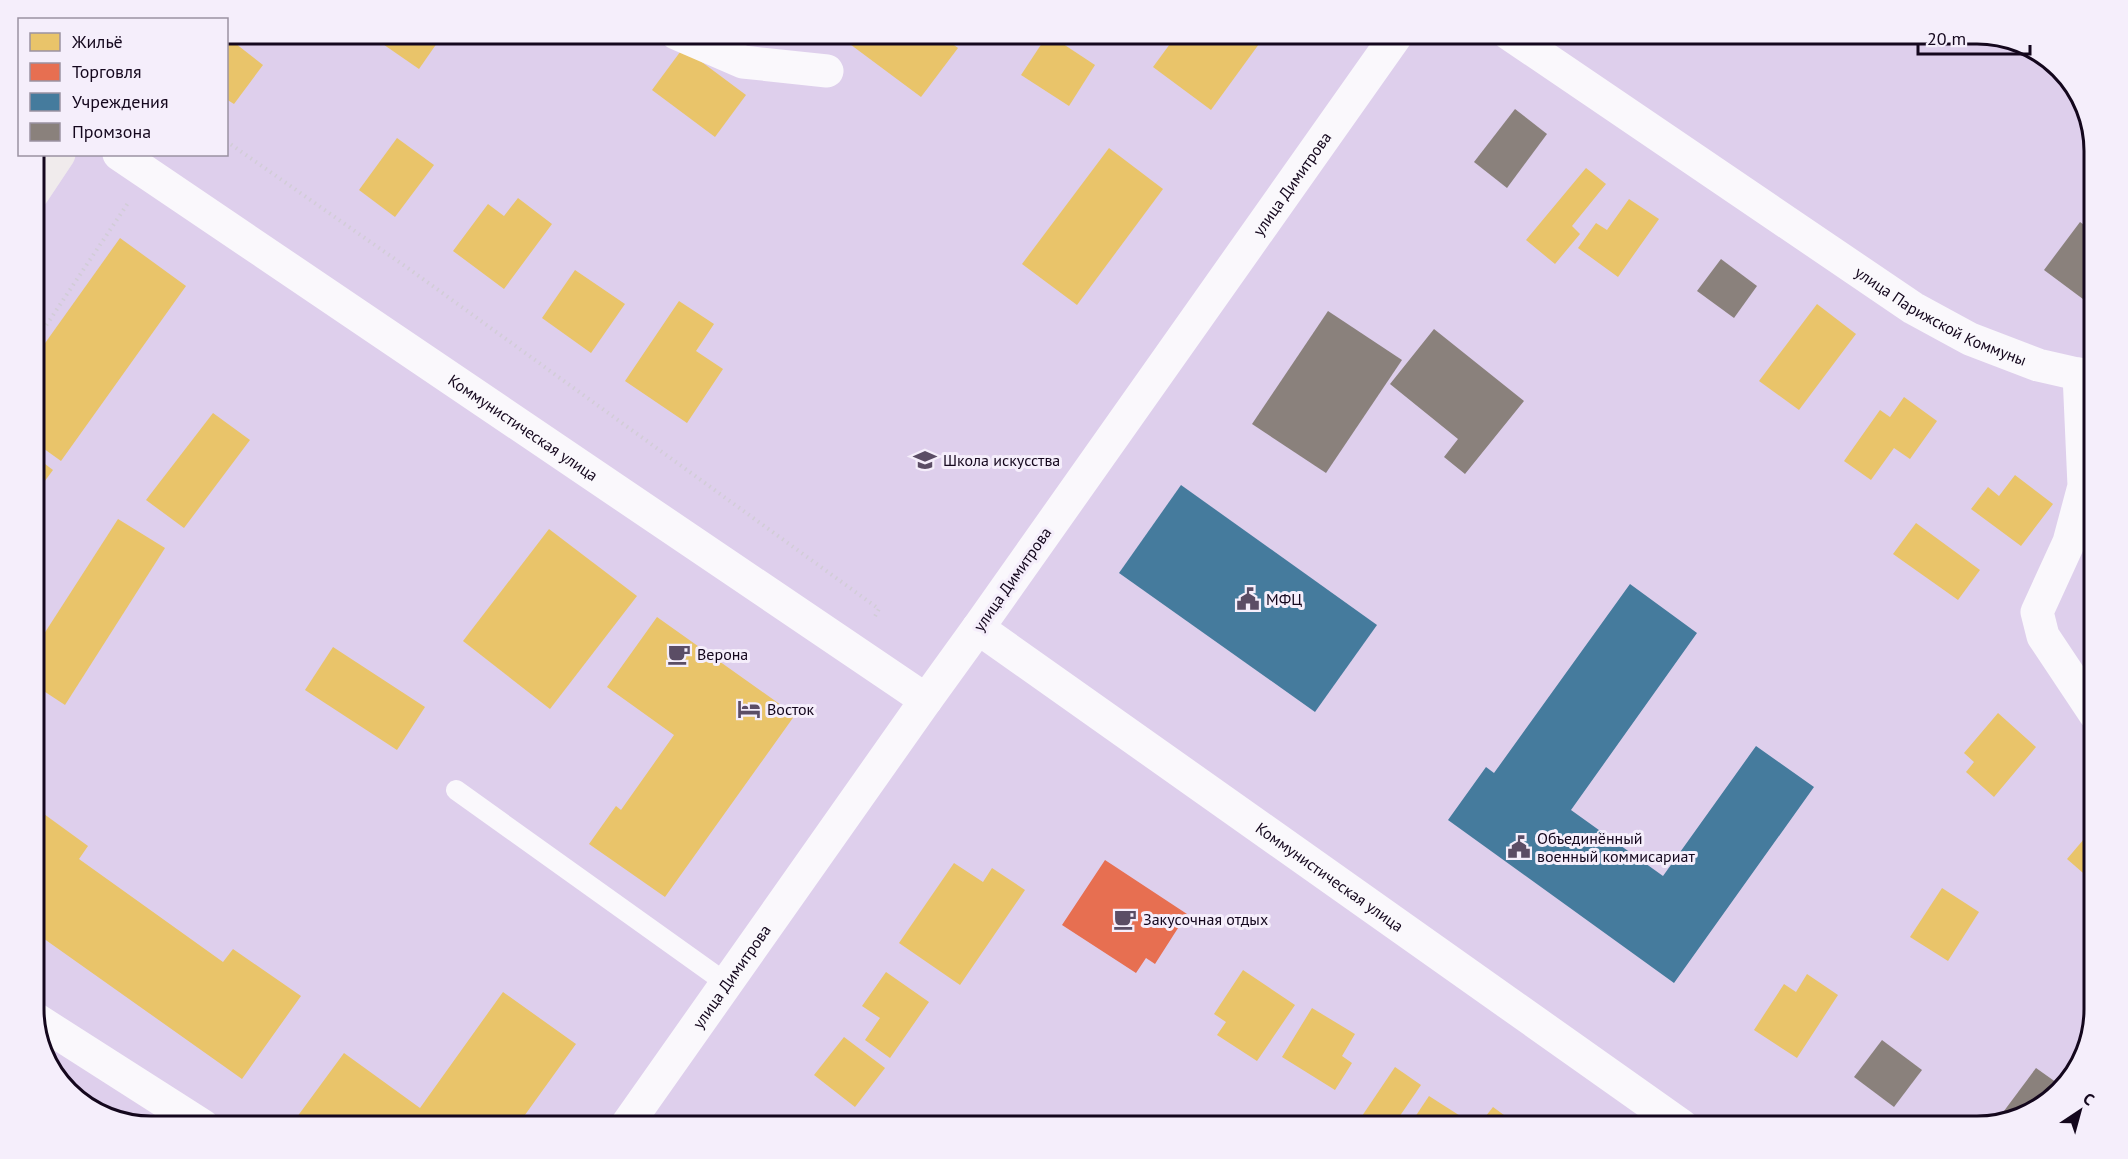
<svg xmlns="http://www.w3.org/2000/svg" width="2128" height="1159" font-family="'PT Sans',sans-serif">
<style>
.homes{fill:#e9c46a}
.shops{fill:#e76f51}
.public{fill:#457b9d}
.industry{fill:#8a817c}
.lines{fill:none;stroke-linecap:round;stroke-linejoin:round}
.path{stroke:#d2cdd7;stroke-width:4;stroke-dasharray:1.5 4.5;stroke-linecap:butt}
.service{stroke:#faf8fc;stroke-width:20}
.minor{stroke:#faf8fc;stroke-width:33}
.tertiary{stroke:#faf8fc;stroke-width:33}
.secondary{stroke:#f0ebec;stroke-width:33}
.labels{text-anchor:middle;dominant-baseline:central;stroke-width:6;stroke-linejoin:round;paint-order:stroke}
.street-label{font-size:16px;fill:#14071d;stroke:#f5eefb}
.poi-label{font-size:16px;fill:#14071d;stroke:#f5eefb;text-anchor:start}
.rim{fill:none;stroke:#14071d;stroke-width:3}
</style>
<rect width="100%" height="100%" fill="#decfec"/>
<g class="homes">
<path d="M382,33H444L419,69L377,40Z"/>
<path d="M835,33H938L958,48L921,97Z"/>
<path d="M1178,33H1267L1211,110L1153,67Z"/>
<path d="M1048,34L1095,65L1069,106L1021,75Z"/>
<path d="M231,40L263,65L234,104L226,99V46Z"/>
<path d="M683,48L746,95L715,137L652,90Z"/>
<path d="M397,138L434,165L395,217L359,190Z"/>
<path d="M1109,148L1163,189L1077,305L1022,264Z"/>
<path d="M1586,168L1606,184L1572,226L1580,234L1555,264L1526,240Z"/>
<path d="M518,198L552,224L504,289L453,251L488,204L504,216Z"/>
<path d="M1629,199L1659,219L1618,277L1578,248L1596,223L1607,230Z"/>
<path d="M120,238L186,286L61,461L33,441V360Z"/>
<path d="M575,270L625,304L591,353L542,318Z"/>
<path d="M679,301L714,324L696,351L723,369L687,423L625,381Z"/>
<path d="M1817,304L1856,334L1799,410L1759,381Z"/>
<path d="M1904,397L1937,421L1910,459L1894,448L1871,480L1844,461L1880,410L1890,417Z"/>
<path d="M213,413L250,440L184,528L146,500Z"/>
<path d="M33,455L53,470L33,497Z"/>
<path d="M2015,475L2053,504L2021,546L1971,509L1988,487L1999,496Z"/>
<path d="M118,519L165,548L65,705L33,684V651Z"/>
<path d="M1916,523L1980,570L1958,600L1893,554Z"/>
<path d="M549,529L637,596L550,709L463,641Z"/>
<path d="M657,617L795,715L665,897L589,844L616,806L621,810L674,735L607,687Z"/>
<path d="M333,647L425,707L397,750L305,690Z"/>
<path d="M1998,713L2036,747L1994,797L1966,772L1974,762L1964,753Z"/>
<path d="M33,806L88,846L79,859L223,962L233,949L301,996L242,1079L33,931Z"/>
<path d="M2095,826V874L2090,879L2067,859Z"/>
<path d="M954,863L983,882L992,868L1025,890L960,985L899,943Z"/>
<path d="M1942,888L1979,912L1948,961L1910,937Z"/>
<path d="M1243,970L1295,1005L1257,1061L1217,1035L1226,1022L1214,1014Z"/>
<path d="M886,972L929,1002L890,1058L865,1040L880,1018L862,1006Z"/>
<path d="M1807,974L1838,995L1797,1058L1754,1030L1784,984L1796,992Z"/>
<path d="M503,992L576,1044L517,1126H309L297,1117L344,1053L420,1108Z"/>
<path d="M1312,1008L1355,1034L1342,1056L1352,1063L1335,1090L1282,1057Z"/>
<path d="M844,1037L885,1068L855,1107L814,1075Z"/>
<path d="M1395,1067L1421,1085L1393,1126H1370L1360,1119Z"/>
<path d="M1429,1096L1465,1119L1460,1126H1409Z"/>
<path d="M1493,1107L1519,1126H1478Z"/>
</g>
<path class="shops" d="M1105,860L1187,914L1155,964L1146,958L1136,973L1062,925Z"/>
<g class="public">
<path d="M1181,485L1377,625L1315,712L1119,573Z"/>
<path d="M1630,584L1697,633L1571,810L1663,876L1756,746L1814,787L1674,983L1448,820L1486,767L1494,773Z"/>
</g>
<g class="industry">
<path d="M1515,109L1547,134L1507,188L1474,162Z"/>
<path d="M2080,222L2095,233V308L2044,270Z"/>
<path d="M1721,259L1757,286L1734,318L1697,291Z"/>
<path d="M1328,311L1402,360L1326,473L1252,424Z"/>
<path d="M1434,329L1524,401L1465,474L1444,457L1458,439L1390,384Z"/>
<path d="M1882,1040L1922,1070L1894,1107L1854,1077Z"/>
<path d="M2036,1068L2060,1085L2036,1110L2005,1119L2001,1115Z"/>
</g>
<g class="lines">
<g class="path">
<path d="M226,141L412,271L879,609L873,620"/>
<path d="M33,345L128,203"/>
</g>
<path class="service" d="M456,790L726,983"/>
<g class="minor">
<path d="M676,33L743,62L827,71"/>
<path id="s1" d="M1508,33L1913,308L1970,339L2038,365L2095,378"/>
<path d="M2079,374L2084,486L2069,542L2037,612L2043,636L2095,714"/>
<path id="s2" d="M978,628L1398,33"/>
<path d="M34,1018L203,1126"/>
<path id="s3" d="M626,1126L926,700"/>
</g>
<path class="tertiary" id="s4" d="M119,154L926,700L978,628L1682,1126"/>
<path class="secondary" d="M33,193L59,154"/>
</g>
<defs>
<g id="school-bare" transform="scale(1.8)"><path d="M0-5L7-2L0 1L-7-2ZM-4 1L0 2.5L4 1V4Q0 6-4 4Z" fill="#5b4d65" stroke="#f5eefb" stroke-width="2.5" paint-order="stroke"/></g>
<g id="civic-bare" transform="scale(1.8)"><path d="M-.6-6.5H3V-4.5H.6V-3L4-1V1h2V6H-6V1h2V-1L-.6-3ZM-1.2 2.5V6h2.4V2.5Z" fill="#5b4d65" stroke="#f5eefb" stroke-width="2.5" paint-order="stroke"/></g>
<g id="cafe-bare" transform="scale(1.8)"><path d="M-5.5-4.5H6V0H3Q3 3.5 0 3.5H-2.5Q-5.5 3.5-5.5 0ZM3-3.2v2h1.7v-2ZM-6 4.5H4V6H-6Z" fill="#5b4d65" stroke="#f5eefb" stroke-width="2.5" paint-order="stroke"/></g>
<g id="hotel-bare" transform="scale(1.8)"><path d="M-6-4.5h1.5V1H6V5H4.5V3h-9V5H-6ZM-4 0a1.8 1.8 0 1 1 3.6 0ZM.5 0V-2.5h3Q6-2.5 6 0Z" fill="#5b4d65" stroke="#f5eefb" stroke-width="2.5" paint-order="stroke"/></g>
</defs>
<g fill-rule="evenodd">
<use href="#school-bare" x="925" y="460"/>
<use href="#civic-bare" x="1248" y="599"/>
<use href="#cafe-bare" x="679" y="654"/>
<use href="#hotel-bare" x="749" y="709"/>
<use href="#civic-bare" x="1519" y="847"/>
<use href="#cafe-bare" x="1125" y="919"/>
</g>
<g class="labels">
<g class="street-label">
<text stroke="none"><textPath href="#s2" startOffset="544">улица Димитрова</textPath></text>
<text stroke="none"><textPath href="#s1" startOffset="518">улица Парижской Коммуны</textPath></text>
<text stroke="none"><textPath href="#s4" startOffset="488">Коммунистическая улица</textPath></text>
<text transform="translate(1012 579) rotate(-55)">улица Димитрова</text>
<text stroke="none"><textPath href="#s4" startOffset="1494">Коммунистическая улица</textPath></text>
<text stroke="none"><textPath href="#s3" startOffset="183">улица Димитрова</textPath></text>
</g>
<g class="poi-label">
<text x="943" y="460">Школа искусства</text>
<text x="1266" y="599">МФЦ</text>
<text x="697" y="654">Верона</text>
<text x="767" y="709">Восток</text>
<text x="1537" y="838">Объединённый<tspan x="1537" dy="18">военный коммисариат</tspan></text>
<text x="1143" y="919">Закусочная отдых</text>
</g>
</g>
<path d="M0 0H2128V1159H0ZM151 44H1977A107 107 0 0 1 2084 151V1009A107 107 0 0 1 1977 1116H151A107 107 0 0 1 44 1009V151A107 107 0 0 1 151 44Z" fill="#f5eefb" fill-rule="evenodd"/>
<path class="rim" d="M151 44H1977A107 107 0 0 1 2084 151V1009A107 107 0 0 1 1977 1116H151A107 107 0 0 1 44 1009V151A107 107 0 0 1 151 44Z"/>
<rect x="18" y="18" width="210" height="138" fill="#f5eefb" stroke="#9b92a2" stroke-width="1.5"/>
<rect x="30" y="33" width="30" height="18" fill="#e9c46a" stroke="#9b92a2" stroke-width="1.5"/>
<text x="72" y="48" font-size="18" fill="#14071d">Жильё</text>
<rect x="30" y="63" width="30" height="18" fill="#e76f51" stroke="#9b92a2" stroke-width="1.5"/>
<text x="72" y="78" font-size="18" fill="#14071d">Торговля</text>
<rect x="30" y="93" width="30" height="18" fill="#457b9d" stroke="#9b92a2" stroke-width="1.5"/>
<text x="72" y="108" font-size="18" fill="#14071d">Учреждения</text>
<rect x="30" y="123" width="30" height="18" fill="#8a817c" stroke="#9b92a2" stroke-width="1.5"/>
<text x="72" y="138" font-size="18" fill="#14071d">Промзона</text>
<g transform="translate(2080 1111) rotate(36)" stroke="#f5eefb" stroke-width="4.5" paint-order="stroke">
<path d="M0-4.5L10 22L0 15L-10 22Z" fill="#14071d"/>
<text y="-9" font-size="16" font-weight="bold" text-anchor="middle" fill="#14071d">С</text>
</g>
<path d="M1918 45v9h112v-9" fill="none" stroke="#14071d" stroke-width="3"/>
<text x="1927" y="45" font-size="18" fill="#14071d" stroke="#f5eefb" stroke-width="4.5" paint-order="stroke">20 m</text>
</svg>
